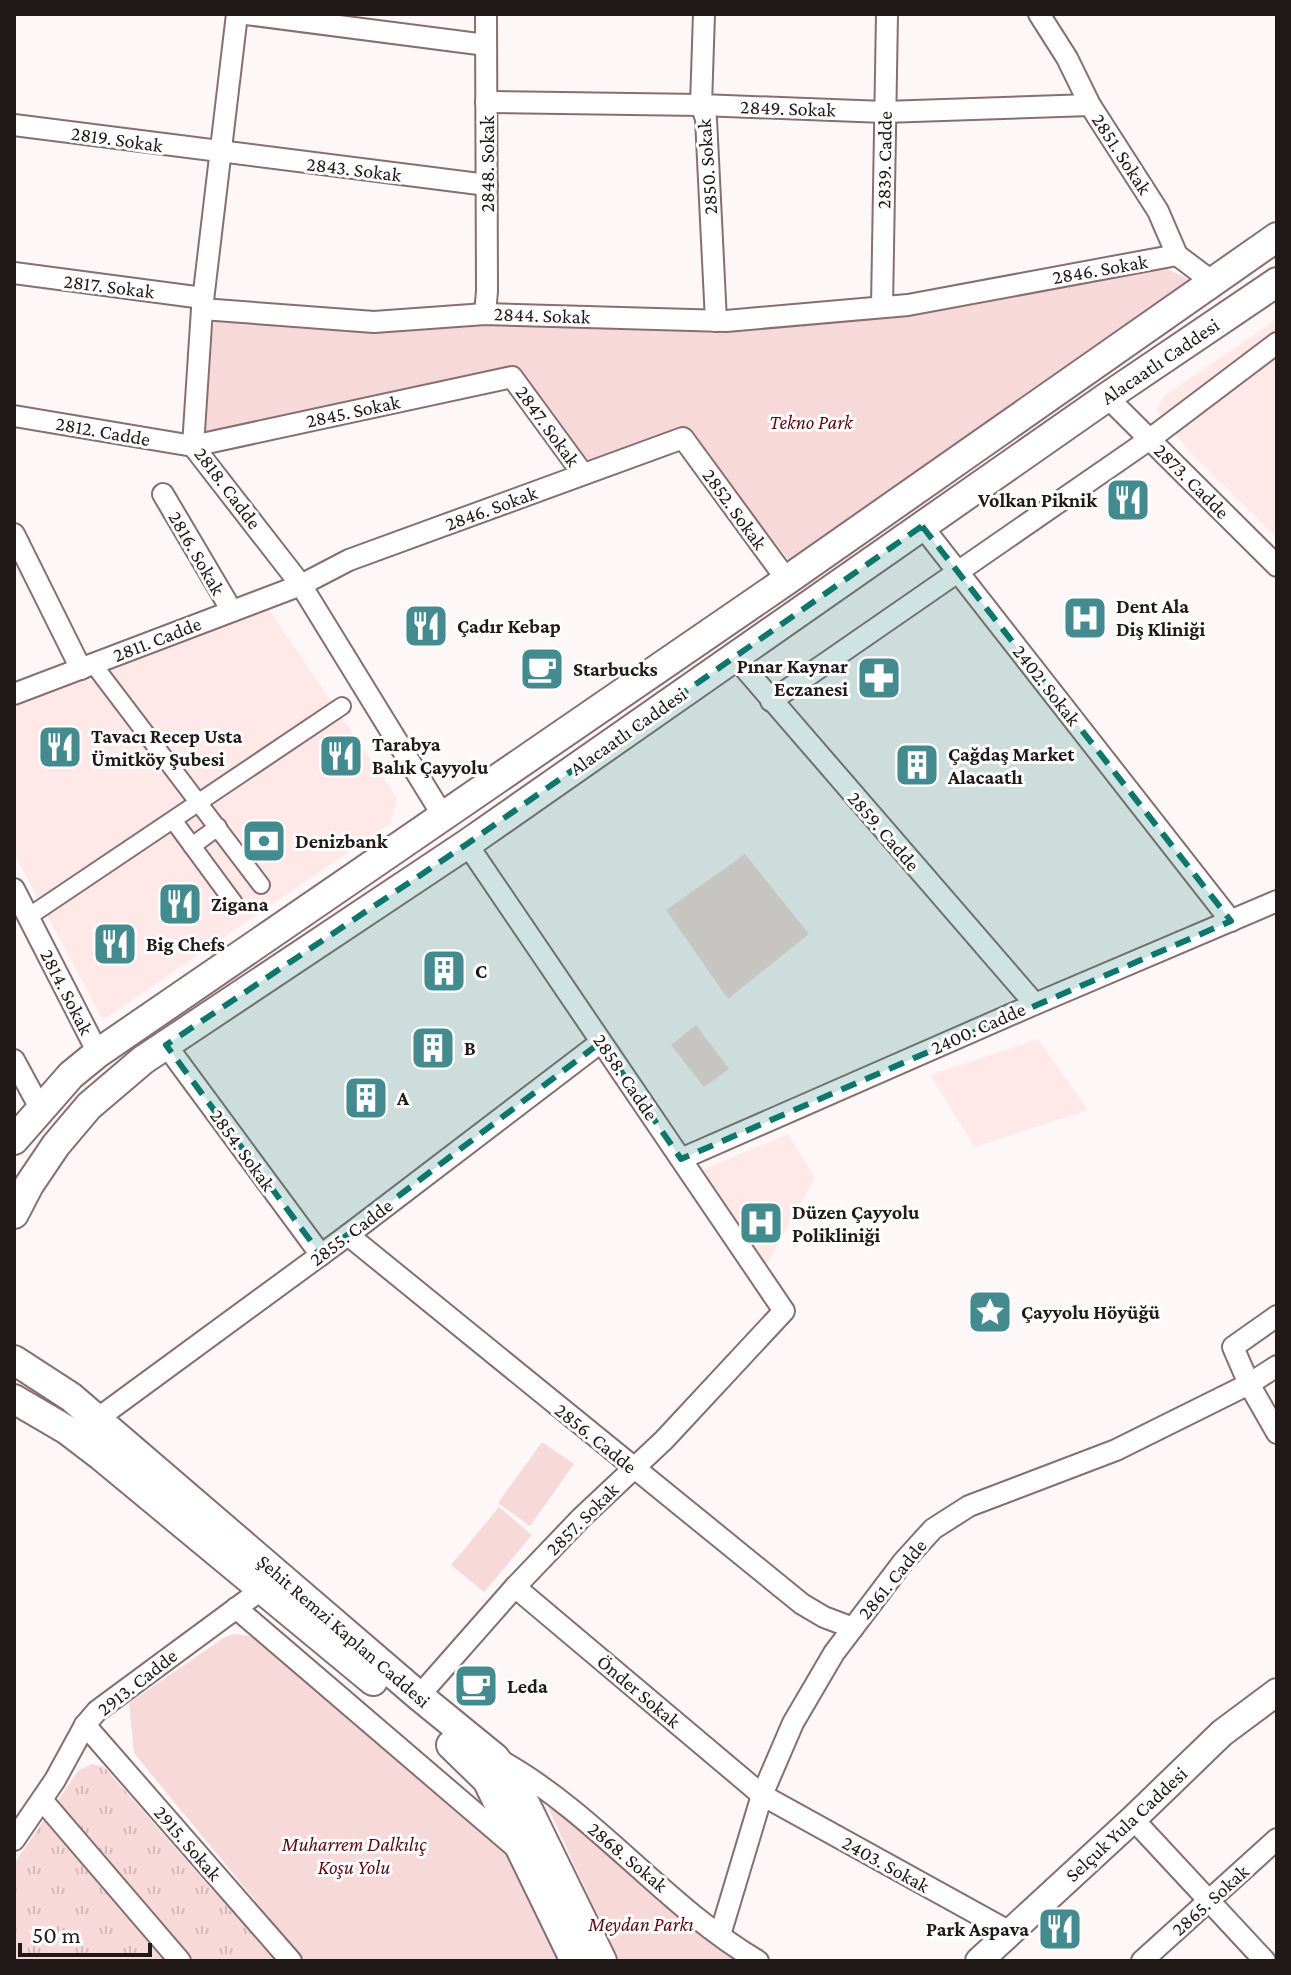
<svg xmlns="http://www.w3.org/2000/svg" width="1291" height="1975" font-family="'Crimson Pro',serif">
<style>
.built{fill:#fee9e8}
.grass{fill:url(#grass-tufts)}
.park{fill:#f6d9d8}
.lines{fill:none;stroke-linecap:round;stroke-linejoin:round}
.pedestrian-casing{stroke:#876f6f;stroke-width:20}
.minor-casing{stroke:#876f6f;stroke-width:24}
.tertiary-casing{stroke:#876f6f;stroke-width:30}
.secondary-casing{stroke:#876f6f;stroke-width:32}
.pedestrian{stroke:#fff;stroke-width:16}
.minor{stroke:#fff;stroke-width:20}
.tertiary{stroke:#fff;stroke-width:26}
.secondary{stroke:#fff;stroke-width:28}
.marked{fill:#0f766e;fill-opacity:0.2;stroke:#0f766e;stroke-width:6;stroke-dasharray:16 10;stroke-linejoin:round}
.labels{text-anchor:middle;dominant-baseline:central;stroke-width:6;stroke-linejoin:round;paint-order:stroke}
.street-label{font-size:20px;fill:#211818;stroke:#fff}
.park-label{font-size:20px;font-style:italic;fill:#5d0915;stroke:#fff}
.poi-label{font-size:20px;font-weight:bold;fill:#211818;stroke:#fff;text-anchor:start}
</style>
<defs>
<pattern id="grass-tufts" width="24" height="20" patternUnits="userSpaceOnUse" patternTransform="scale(2)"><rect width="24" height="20" fill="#f6d9d8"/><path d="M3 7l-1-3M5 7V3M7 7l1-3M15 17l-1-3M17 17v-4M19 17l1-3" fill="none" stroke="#d3bab9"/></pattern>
</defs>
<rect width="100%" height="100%" fill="#fdf7f7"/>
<g class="built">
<path d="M1277,319V538L1191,453L1156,411L1164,396Z"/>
<path d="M267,607L397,798L391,823L103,1020L14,854V700Z"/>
<path d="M1038,1039L1088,1110L975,1147L930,1075Z"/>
<path d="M788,1134L815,1178L764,1269L697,1172Z"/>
</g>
<path class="grass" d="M92,1764L104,1767L275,1961H14V1864L78,1771Z"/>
<g class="park">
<path d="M1163,267L1190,280L790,562L687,428L586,465L525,377L515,367L220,440L200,434L214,321L367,329L488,325L695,328Z"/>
<path d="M745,854L809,934L728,999L666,910Z"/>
<path d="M696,1025L729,1069L704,1087L671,1045Z"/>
<path d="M542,1442L574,1464L530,1526L498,1503Z"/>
<path d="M499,1507L532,1535L484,1592L451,1565Z"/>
<path d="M235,1634L257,1637L507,1850L563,1961H305L134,1753L129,1703L225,1637Z"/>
<path d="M542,1794L746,1961H618Z"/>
</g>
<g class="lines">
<g class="pedestrian-casing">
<g id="pedestrian">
<path d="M93,664L261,885"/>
<path d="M173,820L234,903"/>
<path d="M192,846L218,827"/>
<path d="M28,917L342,706"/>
</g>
</g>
<g class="minor-casing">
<g id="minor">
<path d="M237,14L202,309L193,446L301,585L443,816"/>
<path d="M246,14L486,45"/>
<path d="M704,14L701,105L706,119L716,321"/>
<path d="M1039,14L1067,58L1090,105L1158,211L1177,255L1214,283"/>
<path d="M486,102L701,105L884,112L1090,105"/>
<path d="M14,125L487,185"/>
<path d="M14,273L203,298"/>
<path d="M882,307L887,14"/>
<path d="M202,309L374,322L485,314L726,321L908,305L1177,255"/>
<path d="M485,314L487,291L486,14"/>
<path d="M1107,397L1277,566"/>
<path d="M14,416L193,446L512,377L583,474"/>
<path d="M163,494L232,611"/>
<path d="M922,526L1231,921"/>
<path d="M14,534L81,669"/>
<path d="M734,656L1035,1004"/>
<path d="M14,694L301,585L349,560L683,438L787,580"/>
<path d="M771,701L1150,439L1277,343"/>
<path d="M14,889L98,1053"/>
<path d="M166,1045L321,1255"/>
<path d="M14,1060L40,1108"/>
<path d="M681,1159L1035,1004L1277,901"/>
<path d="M348,1235L802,1604L824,1617L853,1628"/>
<path d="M1277,1316L1233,1347L1249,1384L1277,1433"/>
<path d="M97,1419L348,1235L601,1042"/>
<path d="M515,1587L762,1795L1010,1932"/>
<path d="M236,1608L515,1847"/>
<path d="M419,1696L515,1587L581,1518L664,1440L784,1311L467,844"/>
<path d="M85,1725L291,1961"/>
<path d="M503,1762C597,1815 666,1907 758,1961"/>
<path d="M42,1800L180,1961"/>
<path d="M1133,1819L1265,1961"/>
<path d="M14,1840L55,1780L85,1725L97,1711L261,1590"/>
<path d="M720,1935L762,1795L793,1723L834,1653L903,1562L933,1529L969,1506L1116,1450L1249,1384L1277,1366"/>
<path d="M1142,1961L1277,1839"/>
</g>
</g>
<g class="tertiary-casing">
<path id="tertiary" d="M979,1961L1133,1819L1222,1733L1277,1692"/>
</g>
<g class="secondary-casing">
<g id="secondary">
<path d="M14,1140L71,1075L98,1053L787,580L1277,237"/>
<path d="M14,1214L29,1185L56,1145L89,1106L143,1060L467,844L1107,397L1277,282"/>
<path d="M14,1360L71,1397L419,1696L495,1758L519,1791L602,1961"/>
<path d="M14,1399L67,1430L101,1456L373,1681"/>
<path d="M451,1745L487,1780L575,1961"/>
</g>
</g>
<use href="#pedestrian" class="pedestrian"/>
<use href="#minor" class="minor"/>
<use href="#tertiary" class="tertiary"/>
<use href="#secondary" class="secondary"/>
</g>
<path class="marked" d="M922,526L1231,921L681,1159L601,1042L321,1255L166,1045L467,844Z"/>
<defs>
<g id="restaurant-square" transform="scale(2.3)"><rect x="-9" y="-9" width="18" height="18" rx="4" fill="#438b8f" stroke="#fff"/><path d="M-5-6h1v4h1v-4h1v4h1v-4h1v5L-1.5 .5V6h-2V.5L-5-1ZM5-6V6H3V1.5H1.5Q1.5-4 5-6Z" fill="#fff"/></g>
<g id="hospital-square" transform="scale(2.3)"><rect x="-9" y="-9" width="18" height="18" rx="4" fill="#438b8f" stroke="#fff"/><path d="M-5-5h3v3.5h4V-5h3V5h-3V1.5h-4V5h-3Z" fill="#fff"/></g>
<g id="cafe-square" transform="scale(2.3)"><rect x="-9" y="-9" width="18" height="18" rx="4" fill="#438b8f" stroke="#fff"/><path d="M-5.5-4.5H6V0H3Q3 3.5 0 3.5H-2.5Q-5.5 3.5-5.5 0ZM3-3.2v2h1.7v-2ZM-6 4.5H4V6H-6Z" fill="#fff"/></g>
<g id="pharmacy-square" transform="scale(2.3)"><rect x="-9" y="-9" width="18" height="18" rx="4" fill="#438b8f" stroke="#fff"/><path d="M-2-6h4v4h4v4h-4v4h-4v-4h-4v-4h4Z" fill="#fff"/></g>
<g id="building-square" transform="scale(2.3)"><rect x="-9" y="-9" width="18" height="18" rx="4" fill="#438b8f" stroke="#fff"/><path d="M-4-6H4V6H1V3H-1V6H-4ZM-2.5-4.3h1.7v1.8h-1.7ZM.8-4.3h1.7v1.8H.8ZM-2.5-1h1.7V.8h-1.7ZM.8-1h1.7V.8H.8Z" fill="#fff"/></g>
<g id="bank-square" transform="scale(2.3)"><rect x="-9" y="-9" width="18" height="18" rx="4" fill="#438b8f" stroke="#fff"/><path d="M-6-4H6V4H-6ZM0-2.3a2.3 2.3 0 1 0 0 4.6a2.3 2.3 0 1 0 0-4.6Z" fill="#fff"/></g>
<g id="sight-square" transform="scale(2.3)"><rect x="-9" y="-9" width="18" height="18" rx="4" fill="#438b8f" stroke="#fff"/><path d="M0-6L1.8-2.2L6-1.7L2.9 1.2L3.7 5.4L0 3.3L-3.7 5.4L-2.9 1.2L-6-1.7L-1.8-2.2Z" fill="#fff"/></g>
</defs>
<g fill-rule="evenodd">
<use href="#restaurant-square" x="1128" y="500"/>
<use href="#hospital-square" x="1085" y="618"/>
<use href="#restaurant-square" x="426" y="626"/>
<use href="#cafe-square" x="542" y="669"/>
<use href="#pharmacy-square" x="879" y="678"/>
<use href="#restaurant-square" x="60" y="747"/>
<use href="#restaurant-square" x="341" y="756"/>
<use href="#building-square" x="917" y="765"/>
<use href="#bank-square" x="264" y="841"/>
<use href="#restaurant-square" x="180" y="904"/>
<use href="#restaurant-square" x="115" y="944"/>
<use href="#building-square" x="444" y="971"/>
<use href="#building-square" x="433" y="1048"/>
<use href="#building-square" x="366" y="1098"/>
<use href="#hospital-square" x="761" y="1223"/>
<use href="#sight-square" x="990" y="1312"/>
<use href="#cafe-square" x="476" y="1686"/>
<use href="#restaurant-square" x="1060" y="1929"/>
</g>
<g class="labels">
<g class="street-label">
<text transform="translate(788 108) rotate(2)">2849. Sokak</text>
<text transform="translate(117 139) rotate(8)">2819. Sokak</text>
<text transform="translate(1122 154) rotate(57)">2851. Sokak</text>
<text transform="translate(884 160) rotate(-89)">2839. Cadde</text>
<text transform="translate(487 164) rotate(-90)">2848. Sokak</text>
<text transform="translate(707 167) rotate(-94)">2850. Sokak</text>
<text transform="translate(354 169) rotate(7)">2843. Sokak</text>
<text transform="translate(1100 269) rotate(-10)">2846. Sokak</text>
<text transform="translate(109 286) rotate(7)">2817. Sokak</text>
<text transform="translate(542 315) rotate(2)">2844. Sokak</text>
<text transform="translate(1160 361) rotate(-34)">Alacaatlı Caddesi</text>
<text transform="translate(353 411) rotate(-12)">2845. Sokak</text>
<text transform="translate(548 426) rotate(54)">2847. Sokak</text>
<text transform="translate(103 431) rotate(10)">2812. Cadde</text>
<text transform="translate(1192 481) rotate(45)">2873. Cadde</text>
<text transform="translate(228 488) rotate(53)">2818. Cadde</text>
<text transform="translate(491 508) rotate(-20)">2846. Sokak</text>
<text transform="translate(735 509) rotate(54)">2852. Sokak</text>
<text transform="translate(197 553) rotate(60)">2816. Sokak</text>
<text transform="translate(157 639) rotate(-21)">2811. Cadde</text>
<text transform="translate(1047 685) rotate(52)">2402. Sokak</text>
<text transform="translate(628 731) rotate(-35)">Alacaatlı Caddesi</text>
<text transform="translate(884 831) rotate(49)">2859. Cadde</text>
<text transform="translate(67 992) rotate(63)">2814. Sokak</text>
<text transform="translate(978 1028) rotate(-24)">2400. Cadde</text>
<text transform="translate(626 1077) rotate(56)">2858. Cadde</text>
<text transform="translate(243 1150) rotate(54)">2854. Sokak</text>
<text transform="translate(351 1232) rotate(-37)">2855. Cadde</text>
<text transform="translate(596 1438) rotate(39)">2856. Cadde</text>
<text transform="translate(582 1519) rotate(-45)">2857. Sokak</text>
<text transform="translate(892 1579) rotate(-51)">2861. Cadde</text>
<text transform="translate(344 1631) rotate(41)">Şehit Remzi Kaplan Caddesi</text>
<text transform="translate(137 1682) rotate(-38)">2913. Cadde</text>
<text transform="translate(639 1691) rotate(40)">Önder Sokak</text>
<text transform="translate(1126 1824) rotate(-43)">Selçuk Yula Caddesi</text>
<text transform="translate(188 1843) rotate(49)">2915. Sokak</text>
<text transform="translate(628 1857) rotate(40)">2868. Sokak</text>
<text transform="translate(886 1864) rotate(29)">2403. Sokak</text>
<text transform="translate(1210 1900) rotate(-42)">2865. Sokak</text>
</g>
<g class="park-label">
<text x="811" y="422">Tekno Park</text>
<text x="354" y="1844">Muharrem Dalkılıç<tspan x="354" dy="23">Koşu Yolu</tspan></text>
<text x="641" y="1924">Meydan Parkı</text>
</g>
<g class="poi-label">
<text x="1097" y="500" text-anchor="end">Volkan Piknik</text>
<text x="1116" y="606">Dent Ala<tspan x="1116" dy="23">Diş Kliniği</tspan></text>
<text x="457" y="626">Çadır Kebap</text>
<text x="848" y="666" text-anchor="end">Pınar Kaynar<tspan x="848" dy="23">Eczanesi</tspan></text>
<text x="573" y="669">Starbucks</text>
<text x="91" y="736">Tavacı Recep Usta<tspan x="91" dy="23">Ümitköy Şubesi</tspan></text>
<text x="372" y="744">Tarabya<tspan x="372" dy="23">Balık Çayyolu</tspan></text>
<text x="948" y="754">Çağdaş Market<tspan x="948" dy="23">Alacaatlı</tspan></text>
<text x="295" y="841">Denizbank</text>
<text x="211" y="904">Zigana</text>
<text x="146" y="944">Big Chefs</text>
<text x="475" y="971">C</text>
<text x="464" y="1048">B</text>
<text x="397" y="1098">A</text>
<text x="792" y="1212">Düzen Çayyolu<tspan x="792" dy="23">Polikliniği</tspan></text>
<text x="1021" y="1312">Çayyolu Höyüğü</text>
<text x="507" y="1686">Leda</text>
<text x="1029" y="1929" text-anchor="end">Park Aspava</text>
</g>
</g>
<rect width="1291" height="1975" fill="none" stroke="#211818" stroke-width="32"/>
<path d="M20 1943v12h130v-12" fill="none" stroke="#211818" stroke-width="4"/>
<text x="32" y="1943" font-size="24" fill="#211818" stroke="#ffffff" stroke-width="6" paint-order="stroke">50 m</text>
</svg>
